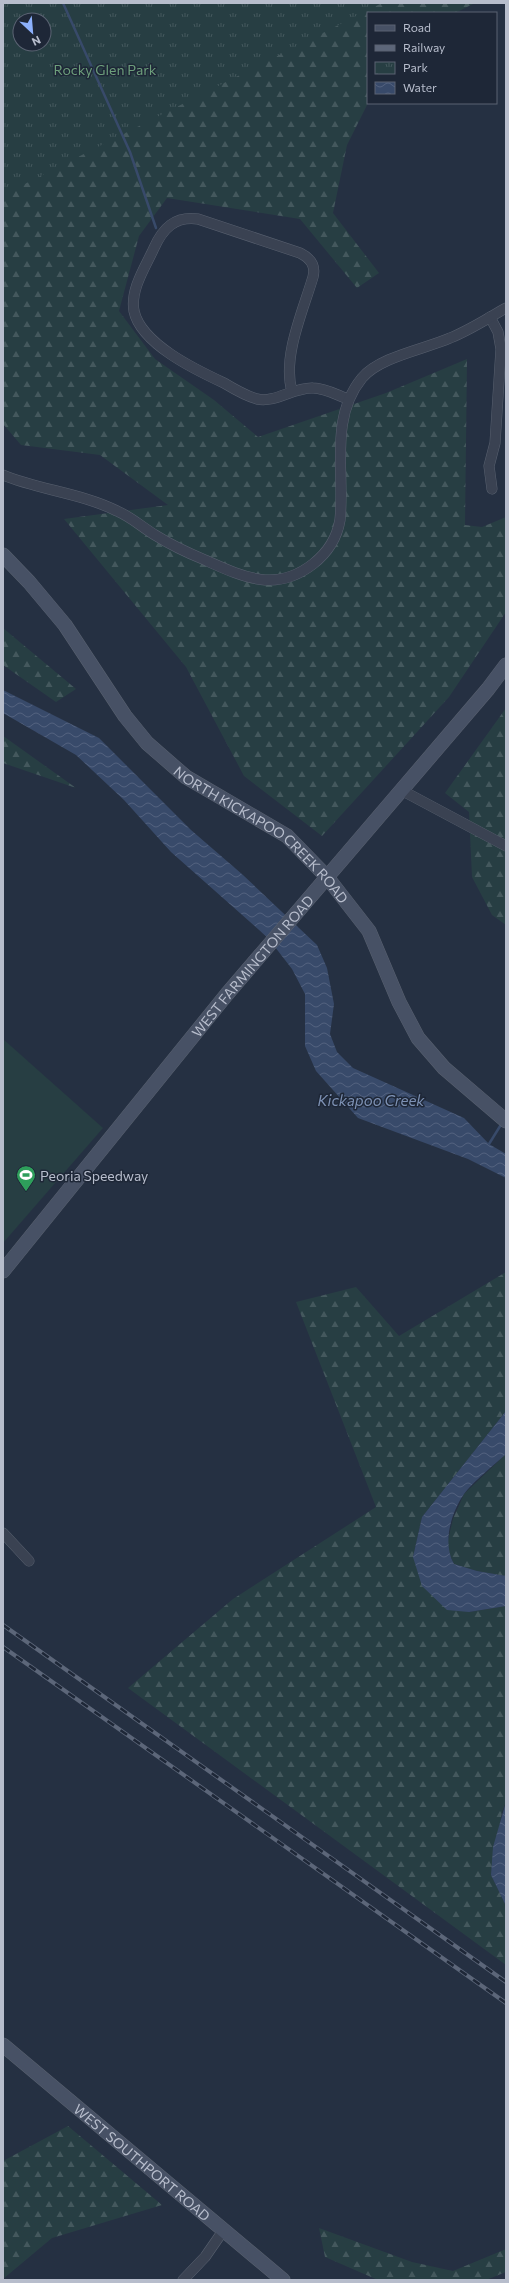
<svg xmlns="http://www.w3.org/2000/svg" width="509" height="2283" font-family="Commissioner,sans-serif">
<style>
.forest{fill:url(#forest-firs);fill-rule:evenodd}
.park{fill:url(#park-tufts);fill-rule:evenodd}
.pitch{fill:#273e43}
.water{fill:url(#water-waves)}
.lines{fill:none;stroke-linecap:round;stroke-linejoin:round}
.stream{stroke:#384a6a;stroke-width:2.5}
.minor-casing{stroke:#58606f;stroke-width:11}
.secondary-casing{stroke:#58606f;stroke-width:15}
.minor{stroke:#3a4252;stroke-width:10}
.secondary{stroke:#475165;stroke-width:14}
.rail-casing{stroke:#5c6679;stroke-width:4}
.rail{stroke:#1e2737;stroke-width:2.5;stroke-dasharray:8;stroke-linecap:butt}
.labels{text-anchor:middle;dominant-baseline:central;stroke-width:3;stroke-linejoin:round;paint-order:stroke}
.park-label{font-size:14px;fill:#6d9e7b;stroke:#1e2737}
.street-label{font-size:14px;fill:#b7bdcc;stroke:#1e2737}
.poi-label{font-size:14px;fill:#b7bdcc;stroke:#1e2737;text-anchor:start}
.water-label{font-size:15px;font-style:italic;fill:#7d91b4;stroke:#1e2737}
</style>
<defs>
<pattern id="forest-firs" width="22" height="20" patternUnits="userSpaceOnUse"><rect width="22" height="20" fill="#273e43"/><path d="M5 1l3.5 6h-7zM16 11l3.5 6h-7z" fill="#44585d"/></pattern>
<pattern id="park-tufts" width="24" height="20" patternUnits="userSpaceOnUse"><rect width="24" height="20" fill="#273e43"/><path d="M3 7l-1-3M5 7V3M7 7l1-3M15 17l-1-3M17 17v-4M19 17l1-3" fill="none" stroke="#44585d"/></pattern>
<pattern id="water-waves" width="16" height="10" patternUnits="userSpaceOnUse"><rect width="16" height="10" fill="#384a6a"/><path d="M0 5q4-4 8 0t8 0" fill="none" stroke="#53627e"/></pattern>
</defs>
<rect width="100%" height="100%" fill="#253042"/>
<g class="forest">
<path d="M3,3H475L455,13H368V103L347,145L333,213L379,273L357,288L300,219L167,198L139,236L119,311L155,359L214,400L258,437L386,393L467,359L465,525L482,527L506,517V612L449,697L322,836L244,776L186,667L64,519L168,505L100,455L21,445L3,424ZM20,20H44V44H20Z"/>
<path d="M3,628L76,689L56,702L3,665Z"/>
<path d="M506,708V925L492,915L472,877L469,812L445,793Z"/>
<path d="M3,736L6,738L76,788L3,763Z"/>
<path d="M506,1272V1411L422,1517L413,1557L469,1612L506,1606V1802L502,1812L491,1875L506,1906V1965L128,1688L233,1599L376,1507L296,1302L356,1287L399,1336Z"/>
<path d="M506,1454V1576H505L477,1571L454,1564L450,1555L447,1544L453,1519L464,1494Z"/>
<path d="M68,2126L162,2205L52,2238L3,2279V2161Z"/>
<path d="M319,2228L412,2262L453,2271L506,2249V2272L486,2280H378L325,2257Z"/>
</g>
<path class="park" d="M3,3H382L3,195ZM20,20H44V44H20Z"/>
<path class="pitch" d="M3,1039L103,1128L3,1243Z"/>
<g class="water">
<path d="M3,690L99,738L191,830L243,875L317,945L327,968L334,1004L330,1034L337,1052L353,1068L464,1118L489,1144L506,1154V1178L468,1159L358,1118L316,1071L305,1046V994L292,969L268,938L171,852L124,800L76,755L3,713Z"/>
<path d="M506,1411V1454C494,1465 473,1482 464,1494C451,1513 442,1543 454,1564L477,1571L506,1576V1606L469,1612L447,1610L422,1586L413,1557L422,1517Z"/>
<path d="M506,1802V1906L491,1875L493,1847Z"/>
</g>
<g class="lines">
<g class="stream">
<path d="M63,3L130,152L156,228"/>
<path d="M489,1144L502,1123"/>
</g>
<g class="minor-casing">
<g id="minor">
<path d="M490,317L498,332L501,349L495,443L489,466L492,489"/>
<path d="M292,391C282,357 303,311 313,277C316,265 310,258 300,253L198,219C175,216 163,228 154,248C146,266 130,289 134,311C141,344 196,370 224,383C234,389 246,396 257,399C276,403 294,387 313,388C325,388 337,395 348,399"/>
<path d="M3,475C39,490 81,493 117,511C131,517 142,527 155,535C171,545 188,553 205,560C243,577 276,593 313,564C327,553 337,538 340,520C345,473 329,418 362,378C379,357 425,349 450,338C470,330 488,318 506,308"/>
<path d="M401,790L506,846"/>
<path d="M3,1533L29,1561"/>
<path d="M183,2280L205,2257L223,2231"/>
</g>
</g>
<g class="secondary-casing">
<g id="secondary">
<path id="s1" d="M3,555L29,582L65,625L125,716L147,743L186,777L287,836L327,877L369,931L399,1002L418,1038L444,1068L506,1121"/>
<path id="s2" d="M3,1271L227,994L488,689L506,665"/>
<path id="s3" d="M3,2045L283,2280"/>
</g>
</g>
<use href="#minor" class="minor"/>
<use href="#secondary" class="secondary"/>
<g class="rail-casing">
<g id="rail">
<path d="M3,1625L506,1982"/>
<path d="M3,1647L506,2003"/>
</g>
</g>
<use href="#rail" class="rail"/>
</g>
<defs>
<g id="stadium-pin" transform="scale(1)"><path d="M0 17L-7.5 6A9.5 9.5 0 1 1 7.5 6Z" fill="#2e9e5b" stroke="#1e2737"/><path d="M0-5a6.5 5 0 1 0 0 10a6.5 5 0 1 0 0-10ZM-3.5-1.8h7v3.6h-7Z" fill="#fff"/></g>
</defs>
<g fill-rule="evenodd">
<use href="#stadium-pin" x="26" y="1175"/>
</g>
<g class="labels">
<g class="park-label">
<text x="105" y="69">Rocky Glen Park</text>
</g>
<g class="street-label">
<text stroke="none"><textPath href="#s1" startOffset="385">NORTH KICKAPOO CREEK ROAD</textPath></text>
<text stroke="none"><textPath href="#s2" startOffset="394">WEST FARMINGTON ROAD</textPath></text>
<text stroke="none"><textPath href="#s3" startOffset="182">WEST SOUTHPORT ROAD</textPath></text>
</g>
<g class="poi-label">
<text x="40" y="1175">Peoria Speedway</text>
</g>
<g class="water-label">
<text x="371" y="1100">Kickapoo Creek</text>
</g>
</g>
<rect width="509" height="2283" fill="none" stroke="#b7bdcc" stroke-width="8"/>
<rect x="367" y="12" width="130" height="92" fill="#1e2737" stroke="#5b6373"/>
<rect x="375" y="25" width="20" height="6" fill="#475165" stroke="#5b6373"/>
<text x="403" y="32" font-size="12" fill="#b7bdcc">Road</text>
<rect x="375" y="45" width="20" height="6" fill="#5c6679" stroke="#5b6373"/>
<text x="403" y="52" font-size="12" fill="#b7bdcc">Railway</text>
<rect x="375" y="62" width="20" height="12" fill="url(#park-tufts)" stroke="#5b6373"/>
<text x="403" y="72" font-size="12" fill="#b7bdcc">Park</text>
<rect x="375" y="82" width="20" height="12" fill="url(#water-waves)" stroke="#5b6373"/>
<text x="403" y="92" font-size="12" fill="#b7bdcc">Water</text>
<g transform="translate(32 32) rotate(154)"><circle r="19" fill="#1e2737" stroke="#5b6373"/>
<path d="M0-3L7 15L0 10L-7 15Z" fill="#8cb0fc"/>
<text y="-6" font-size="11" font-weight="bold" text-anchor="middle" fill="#b7bdcc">N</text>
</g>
</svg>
